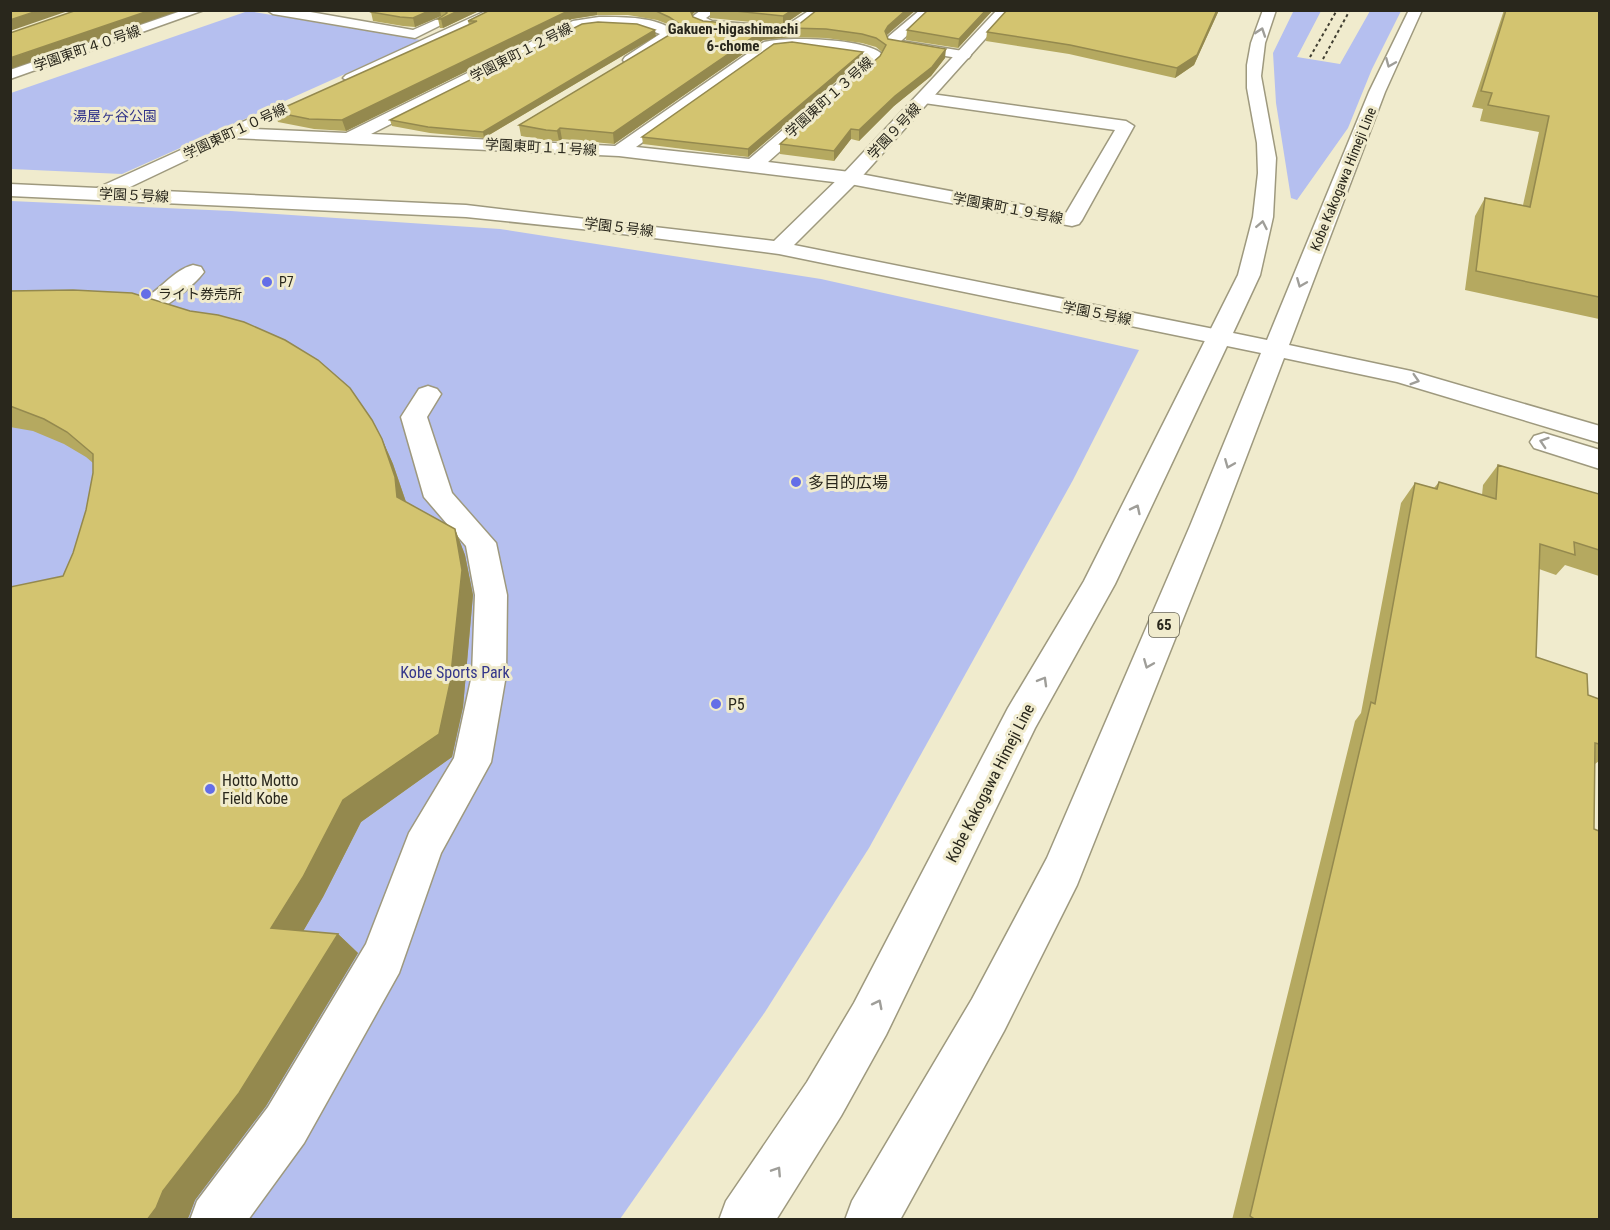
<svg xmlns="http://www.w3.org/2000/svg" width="1610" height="1230" font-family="'Roboto Condensed','Noto Sans JP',sans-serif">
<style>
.green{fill:#b5bfef}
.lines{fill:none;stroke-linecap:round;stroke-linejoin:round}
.street-casing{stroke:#9e997e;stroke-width:3}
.secondary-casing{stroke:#9e997e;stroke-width:3}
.primary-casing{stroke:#9e997e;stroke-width:3}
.street{fill:#fff;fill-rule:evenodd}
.secondary{fill:#fff;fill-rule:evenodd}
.primary{fill:#fff;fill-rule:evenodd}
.rail{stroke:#413f32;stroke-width:2;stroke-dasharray:3 3;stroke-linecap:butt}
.wall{fill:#b5a960}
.shaded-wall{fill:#94894e}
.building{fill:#d3c470;stroke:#94894e;stroke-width:1.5}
.oneway{stroke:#9f9e99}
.poi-dot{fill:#646ee7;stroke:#f0ebcd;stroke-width:2}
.labels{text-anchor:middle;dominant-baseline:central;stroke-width:6;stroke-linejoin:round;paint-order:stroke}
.far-street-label{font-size:14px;fill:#29271c;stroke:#f0ebcd}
.far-park-label{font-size:14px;fill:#33368a;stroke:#f0ebcd}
.far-poi-label{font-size:14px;fill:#29271c;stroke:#f0ebcd;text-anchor:start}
.far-neighbourhood-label{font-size:15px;font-weight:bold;fill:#29271c;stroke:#f0ebcd}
.shield{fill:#f0ebcd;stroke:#656251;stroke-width:1.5}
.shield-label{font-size:15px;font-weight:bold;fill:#29271c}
.poi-label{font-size:16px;fill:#29271c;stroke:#f0ebcd;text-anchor:start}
.park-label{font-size:16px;fill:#33368a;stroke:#f0ebcd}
.street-label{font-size:16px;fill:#29271c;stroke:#f0ebcd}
</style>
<rect width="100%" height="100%" fill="#f0ebcd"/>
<g class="green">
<path d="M1294,10L1321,11L1297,57L1340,64L1370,11H1401L1372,69L1348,128L1297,200L1291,198L1276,103L1273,53Z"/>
<path d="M248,11L421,40L122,174L11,169V93Z"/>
<path d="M11,201L231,211L500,229L821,279L1139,350L1073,480L869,848L765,1012L620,1219H11Z"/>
</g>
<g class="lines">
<g class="street-casing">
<g id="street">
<path d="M184,10H204L10,79V70Z"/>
<path d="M267,10H299L413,30L440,18L447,22L415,38L273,14Z"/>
<path d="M488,10H506L356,81L351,83L343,78L346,75Z"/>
<path d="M701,10H717L706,18L712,21L784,27L810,10H825L798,32L784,35L704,28L695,24L692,17Z"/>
<path d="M920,10H935L901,41L969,52L971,55L969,58L964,59L890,47L887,39L889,36Z"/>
<path d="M599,17C622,17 661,16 677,34L630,64L625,63L623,60L625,57L660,34L647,29L625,26L582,27L371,134L615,146L764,42C786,36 868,38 883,55L878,64L768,162L850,172L1066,213L1115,130L924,103L918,101L916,98L918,95L924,93L1126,121L1134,126L1082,220L1079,224L1072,226L850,184L619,156L233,138L109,197H95L92,193L95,189L249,119L257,124L252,129L346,133L573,21ZM792,46L829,50L868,57L749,159L636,147L773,48Z"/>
<path d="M193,265L201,267L204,272C194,286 160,313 143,316C132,317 117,315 106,312L103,307L106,302C117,299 130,305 140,301C159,292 173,270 193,265Z"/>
<path d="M428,386L437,389L441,394L427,417L452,493L496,543L507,595L506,675L491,762L441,853L399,973L304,1143L248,1220H190L197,1201L268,1107L366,944L409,833L454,758L472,675L475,595L466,546L424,497L401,417L419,389Z"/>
</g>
</g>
<g class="secondary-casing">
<path id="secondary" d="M997,10H1011L857,182L794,245L1219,330L1227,332L1231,337L1227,342L1219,344L779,254L591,230L466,217L10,196V184L466,205L774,241L843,174Z"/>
</g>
<g class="primary-casing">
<g id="primary">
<path d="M1263,10H1276L1265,43L1261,76L1276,158L1273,217L1260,275L1233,333L1267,340L1369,92L1409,10H1422L1385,92L1289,345L1411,371L1600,426V443L1397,382L1284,358L1220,526L1077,885L1004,1031L900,1220H845L852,1201L972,999L1047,858L1190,526L1261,353L1227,346L1115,584L1035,728L886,1035L841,1116L776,1220H719L726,1201L807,1082L854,1003L1008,708L1084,581L1238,275L1253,217L1258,173L1257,143L1247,88V65L1251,43Z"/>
<path d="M1544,433L1600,450V469L1534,448L1530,442L1534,436Z"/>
</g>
</g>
<use href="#street" class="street"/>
<use href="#secondary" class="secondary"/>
<use href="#primary" class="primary"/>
<g class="rail">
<path d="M1310,57L1337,10"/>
<path d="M1323,59L1350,10"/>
</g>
</g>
<g class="wall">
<path d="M373,10H481L443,28H440L438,19L441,16L415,27L403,26L373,21L371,12Z"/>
<path d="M490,10H697L692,15L693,17L703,21L784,28L798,25L887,35L888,39L945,58L931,76L894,106L859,141L851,139L834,161L780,154V144L880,56L882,52L876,47L862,43L826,38L790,37L763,40L614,144L562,139L559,141H549L521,136L519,125L671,34L675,30L670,25L657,20L628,15H597L572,19L346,131L314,129L278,122L274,112L469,25L468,21Z"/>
<path d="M710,10H805L783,25L710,18Z"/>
<path d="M928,10H993L958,48L906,40L907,30Z"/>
<path d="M1007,10H1219L1194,65L1175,78L1069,54L986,41L987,32Z"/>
<path d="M1504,10L1599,11V319L1465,290L1475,216L1485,198L1523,205L1539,132L1480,121L1483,109L1472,107Z"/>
<path d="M656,36L484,138L430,133L392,126L390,120Z"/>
<path d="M863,58L748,157L643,144L642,137Z"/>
<path d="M10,291L382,439L393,464L406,502L455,529L465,555L473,595L463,707L452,757L361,822L323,897L303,931L338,934L358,953L266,1106L195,1200L189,1216L187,1220H10L63,576L73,553L86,510L93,473V463L86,457L64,444L33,431L10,427Z"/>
<path d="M1498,465L1599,494V576L1565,565L1556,575L1539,569L1536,657L1588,695L1599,699V761L1595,764L1594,829L1599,1220H1232L1355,721L1361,713L1401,503L1415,483L1434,488L1439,482L1482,495L1483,485Z"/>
</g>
<g class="shaded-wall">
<path d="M40,10H71L10,31V20Z"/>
<path d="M151,10H181L10,69V58Z"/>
<path d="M431,10H440L441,16L415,27L413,18Z"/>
<path d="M460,10H481L443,28L441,19Z"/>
<path d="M570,10H597V15L572,19L346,131L342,120Z"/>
<path d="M689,10H697L690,16Z"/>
<path d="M792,10H805L783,25V16Z"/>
<path d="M906,10H916L887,35L885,31L888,26Z"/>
<path d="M986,10H993L958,48L959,39Z"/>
<path d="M1217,10H1219L1194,65L1175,78L1177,68Z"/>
<path d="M790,28V37L763,40L614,144L613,133L762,31Z"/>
<path d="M655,30L656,36L484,138L483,132Z"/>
<path d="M946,49L945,58L931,76L894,106L859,141V130L895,96Z"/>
<path d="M863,52V58L748,157V149Z"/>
<path d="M560,128L562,139L559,141L557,131Z"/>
<path d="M851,129V139L834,161V151Z"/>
<path d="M382,439L393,464L406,502L397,497Z"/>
<path d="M455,529L465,555L473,595L463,707L452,757L361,822L323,897L294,947L271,928Z"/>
<path d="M338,934L358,953L266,1106L195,1200L189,1216L187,1220H147L163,1191Z"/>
</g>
<g class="building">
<path d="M10,10H40L10,20Z"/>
<path d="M77,10H151L10,58V33Z"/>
<path d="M373,10H431L413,18L400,17L371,12Z"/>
<path d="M444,10H460L441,19H438L447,13Z"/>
<path d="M490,10H570L342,120L309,119L274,112L477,21H468Z"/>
<path d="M651,10H690L693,17L703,21L784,28L798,25L817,10H906L888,26L885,31L888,39L946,49L932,67L895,96L859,130L851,129L834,151L780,144L880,56L886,45L876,38L862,34L826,29L790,28L762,31L613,133L560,128L557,131L546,130L519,125L671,34L678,26V23L669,17L656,11Z"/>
<path d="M726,10H792L783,16Z"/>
<path d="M928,10H986L959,39L907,30Z"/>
<path d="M1007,10H1217L1197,55L1177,68L1070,45L987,32Z"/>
<path d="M1506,10L1599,11V297L1476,271L1485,198L1530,207L1549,116L1488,105L1492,93L1481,91Z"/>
<path d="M598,22L637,24L655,30L483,132L428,127L390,120L582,24Z"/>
<path d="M792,42L863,52L748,149L642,137L774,44Z"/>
<path d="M73,290L132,293L190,311L218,315L244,322L285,340L318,360L350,388L372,420L382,439L395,477L397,497L455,529L462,570L450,683L439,734L343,800L303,877L271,928L338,934L239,1093L163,1191L156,1208L147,1220H10V587L63,576L73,553L86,510L93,473V454L67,432L44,419L10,406V291Z"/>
<path d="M1498,465L1599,494V550L1574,542L1575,555L1540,544L1536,657L1587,674L1588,695L1599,699V744L1595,743L1594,829L1599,831V1220H1256L1250,1216L1371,702L1375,704L1415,483L1437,489L1439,482L1496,499Z"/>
</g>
<defs><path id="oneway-chevron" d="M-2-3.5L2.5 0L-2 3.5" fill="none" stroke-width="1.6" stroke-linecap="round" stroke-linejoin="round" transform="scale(1.5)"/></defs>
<g class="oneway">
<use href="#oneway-chevron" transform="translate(1261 32) rotate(-71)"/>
<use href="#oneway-chevron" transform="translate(1390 63) rotate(113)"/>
<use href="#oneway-chevron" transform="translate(1262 225) rotate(-79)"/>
<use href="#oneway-chevron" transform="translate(1301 283) rotate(112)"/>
<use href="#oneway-chevron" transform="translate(1415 380) rotate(17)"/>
<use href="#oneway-chevron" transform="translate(1544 442) rotate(-162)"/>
<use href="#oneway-chevron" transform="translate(1229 464) rotate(112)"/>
<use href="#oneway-chevron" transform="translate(1136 509) rotate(-64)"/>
<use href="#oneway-chevron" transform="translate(1148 664) rotate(112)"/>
<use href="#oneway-chevron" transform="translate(1043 681) rotate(-60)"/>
<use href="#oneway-chevron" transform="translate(878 1004) rotate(-63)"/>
<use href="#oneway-chevron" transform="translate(777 1171) rotate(-57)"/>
</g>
<g class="poi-dot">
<circle cx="267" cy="282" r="6"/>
<circle cx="146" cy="294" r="6"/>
<circle cx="796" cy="482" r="6"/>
<circle cx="716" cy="704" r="6"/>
<circle cx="210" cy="789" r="6"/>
</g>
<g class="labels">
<g class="far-street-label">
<text transform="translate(87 48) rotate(-19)">学園東町４０号線</text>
<text transform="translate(521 52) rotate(-27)">学園東町１２号線</text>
<text transform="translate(829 97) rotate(-42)">学園東町１３号線</text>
<text transform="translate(235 131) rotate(-25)">学園東町１０号線</text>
<text transform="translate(894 131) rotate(-47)">学園９号線</text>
<text transform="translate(541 147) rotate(3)">学園東町１１号線</text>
<text transform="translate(1343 179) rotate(-68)">Kobe Kakogawa Himeji Line</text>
<text transform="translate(134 195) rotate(3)">学園５号線</text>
<text transform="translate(1008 208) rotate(11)">学園東町１９号線</text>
<text transform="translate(619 227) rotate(7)">学園５号線</text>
<text transform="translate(1097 313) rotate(11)">学園５号線</text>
</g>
<g class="far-park-label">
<text x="115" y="116">湯屋ヶ谷公園</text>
</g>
<g class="far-poi-label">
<text x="279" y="282">P7</text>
<text x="158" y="294">ライト券売所</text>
</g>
<g class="far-neighbourhood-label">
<text x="733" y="29">Gakuen-higashimachi<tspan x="733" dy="17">6-chome</tspan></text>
</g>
<rect class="shield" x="1149" y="613" width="30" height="24" rx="4.5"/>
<g class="shield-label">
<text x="1164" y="625">65</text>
</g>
<g class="poi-label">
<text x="808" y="482">多目的広場</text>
<text x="728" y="704">P5</text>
<text x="222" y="780">Hotto Motto<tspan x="222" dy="18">Field Kobe</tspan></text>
</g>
<g class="park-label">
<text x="455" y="672">Kobe Sports Park</text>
</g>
<g class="street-label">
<text transform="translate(990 783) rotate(-63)">Kobe Kakogawa Himeji Line</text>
</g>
</g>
<rect width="1610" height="1230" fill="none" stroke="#29271c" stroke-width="24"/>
</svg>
